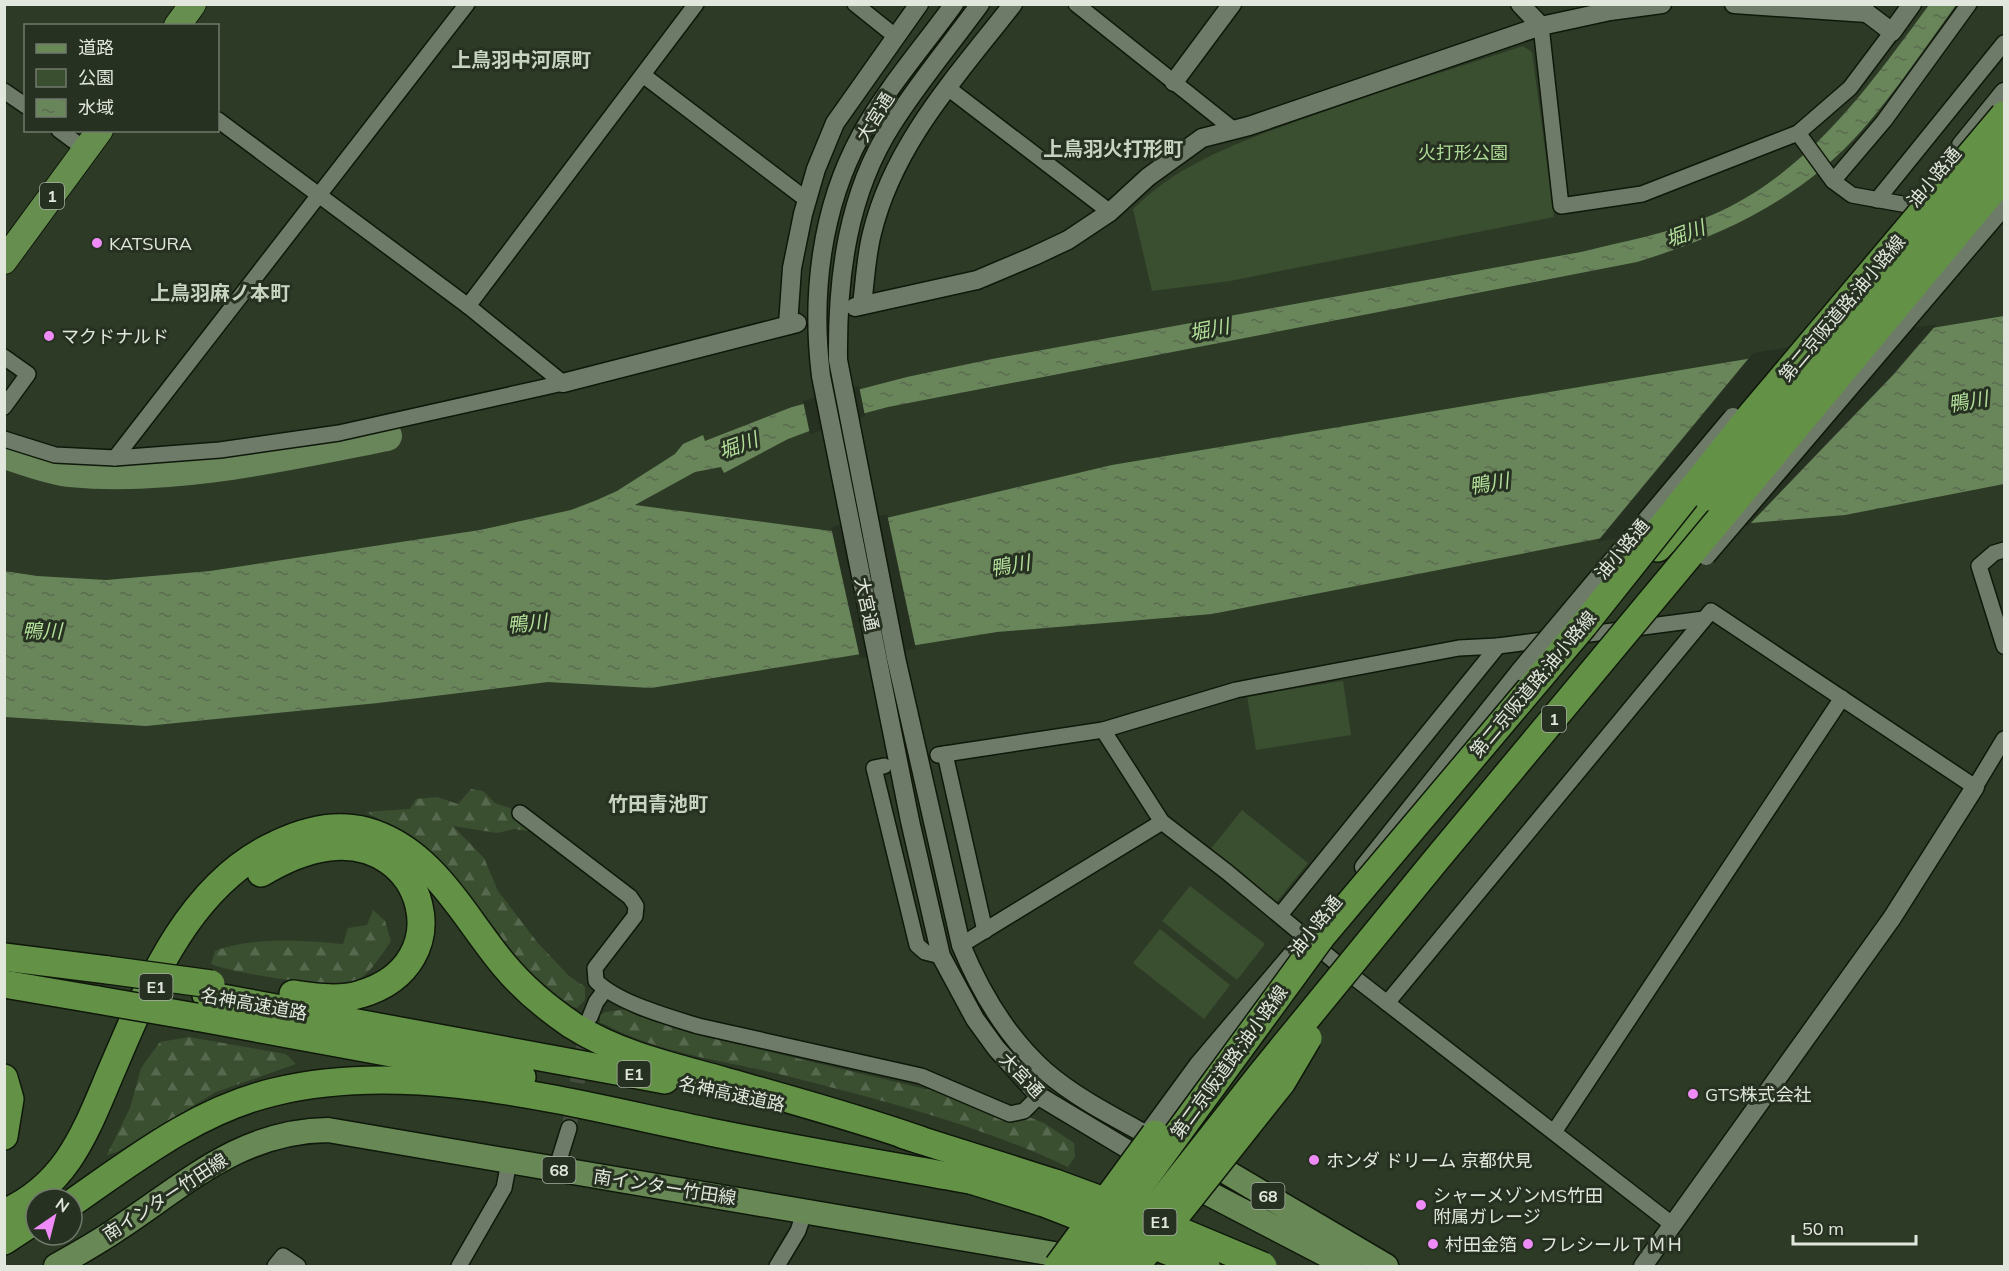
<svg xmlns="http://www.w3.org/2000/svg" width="2009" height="1271" font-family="Mulish,'Noto Sans JP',sans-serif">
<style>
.built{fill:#2d3b26;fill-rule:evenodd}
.forest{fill:url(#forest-firs)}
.green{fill:#3a4e30}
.water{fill:url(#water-ripples)}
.pier{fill:#273121}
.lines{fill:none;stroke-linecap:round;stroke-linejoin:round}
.river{stroke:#69855a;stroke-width:30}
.minor-tunnel{stroke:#434c3d;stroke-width:15;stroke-dasharray:15 8;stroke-linecap:butt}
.minor-casing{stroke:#0f180a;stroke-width:18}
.tertiary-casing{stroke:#0f180a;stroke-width:21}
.primary-casing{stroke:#0f180a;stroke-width:27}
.trunk-casing{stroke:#0f180a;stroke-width:28}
.motorway-casing{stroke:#0f180a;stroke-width:30}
.minor{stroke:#6f7b69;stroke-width:15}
.tertiary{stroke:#6f7b69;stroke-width:18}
.primary{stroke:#688955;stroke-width:24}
.trunk{stroke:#668e4e;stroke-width:26}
.motorway{stroke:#639247;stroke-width:27}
.tertiary-bridge-casing{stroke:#0f180a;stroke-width:21;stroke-linecap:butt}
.motorway-bridge-casing{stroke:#0f180a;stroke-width:30;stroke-linecap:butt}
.tertiary-bridge{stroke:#6f7b69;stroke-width:18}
.motorway-bridge{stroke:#639247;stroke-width:27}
.poi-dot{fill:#ef8bf7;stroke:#273121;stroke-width:2}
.labels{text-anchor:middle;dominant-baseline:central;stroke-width:6;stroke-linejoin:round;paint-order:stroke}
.shield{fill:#273121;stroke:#a9b0a5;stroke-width:1.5}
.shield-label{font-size:16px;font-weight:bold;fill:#e1e7dd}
.street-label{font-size:18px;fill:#e1e7dd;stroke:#273121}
.park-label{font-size:18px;fill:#afdb98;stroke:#273121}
.poi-label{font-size:18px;fill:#e1e7dd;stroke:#273121;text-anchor:start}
.neighbourhood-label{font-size:20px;font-weight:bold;fill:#c7d4c0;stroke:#273121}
.water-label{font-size:20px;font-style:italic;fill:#b3df9b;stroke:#273121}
</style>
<defs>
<pattern id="forest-firs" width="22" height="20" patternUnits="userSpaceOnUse" patternTransform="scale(1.5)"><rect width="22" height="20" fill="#3a4e30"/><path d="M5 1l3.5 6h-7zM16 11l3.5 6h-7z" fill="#56684e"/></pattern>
<pattern id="water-ripples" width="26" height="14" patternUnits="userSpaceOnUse" patternTransform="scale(1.5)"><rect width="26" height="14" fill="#69855a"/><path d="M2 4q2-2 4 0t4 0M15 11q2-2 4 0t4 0" fill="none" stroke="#5a6b50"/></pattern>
</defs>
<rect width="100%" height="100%" fill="#273121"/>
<path class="built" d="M5,5H2004V1266H5ZM26,26H218V130H26ZM36,1199H72V1235H36Z"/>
<g class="forest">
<path d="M471,789L483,791L495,803L510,808L527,825L528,831L514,829L497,833L453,826L484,858L498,891L537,942L569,976L585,987V1000L577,1008L564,1005L536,979L491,929L460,883L438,858L414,838L366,812L410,809L416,799L437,797L458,804Z"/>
<path d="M373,910L385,921L391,941C382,954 372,971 358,980C340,991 231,973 211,964L215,951C250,937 305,940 343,944L348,928L367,925Z"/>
<path d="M629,1009L664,1024L707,1037L938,1092L1010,1120L1029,1117L1044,1123L1074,1143L1075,1157L1068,1167C979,1125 882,1100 787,1076C723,1060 659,1054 600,1022V1015L605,1012Z"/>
<path d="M189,1037L286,1054L296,1064L216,1092L117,1152L107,1155L130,1108L141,1068L160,1042Z"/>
</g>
<g class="green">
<path d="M1523,46L1532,52L1554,217L1230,281L1152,291L1133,209C1181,161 1243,141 1305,118C1377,92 1450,70 1523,46Z"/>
<path d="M1343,681L1351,735L1256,750L1247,696Z"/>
<path d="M1242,810L1308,863L1275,904L1209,851Z"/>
<path d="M1190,886L1265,944L1237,980L1162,921Z"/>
<path d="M1160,929L1230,985L1204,1019L1133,963Z"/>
</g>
<path class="water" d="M1929,5H1956C1926,46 1897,90 1863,129C1803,198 1723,236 1637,262L888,407L839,420L788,439L724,473L721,467L695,472L635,505L831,531L1112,465L2004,316V484L1845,515L1623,534L1212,614L997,632L651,688L548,682L378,703L146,726L5,717L4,571L37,576L106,580L210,571L480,530L571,510L597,500L617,491L675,454L683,444L703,435L705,441L792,407L907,377L992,359L1581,252C1625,241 1671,233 1712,215C1809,173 1869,86 1929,5Z"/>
<g class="pier">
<path d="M1937,324L1893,375L1748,526L1689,532L1875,334Z"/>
<path d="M1808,344L1623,537L1597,542L1753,353Z"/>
<path d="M859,386L865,416L810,434L803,401Z"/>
<path d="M887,514L916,649L860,658L831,527Z"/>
</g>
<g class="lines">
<path class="river" d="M4,454C25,460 49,470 70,472C174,482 286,456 387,436"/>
<path class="minor-tunnel" d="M569,1128L587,1028"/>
<g class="minor-casing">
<g id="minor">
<path d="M855,4L895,36"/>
<path d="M1076,4L1234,130"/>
<path d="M1541,26L1561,206L1642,194L1798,133L1850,88L1892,32"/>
<path d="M643,75L807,200"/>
<path d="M948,88L1110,212"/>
<path d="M4,91L26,106"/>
<path d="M218,120L468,306L563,383"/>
<path d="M59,130L86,150"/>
<path d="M1798,133L1833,181L1852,195L1930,209"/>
<path d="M1833,181L1884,121L1969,4"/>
<path d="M1877,200L2004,43"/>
<path d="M468,306L696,4"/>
<path d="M4,357L28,374L4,407"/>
<path d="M4,439L55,455L115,458L220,450L339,433L563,383"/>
<path d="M115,458L467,4"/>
<path d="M2004,550L1994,553L1979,566L2004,646"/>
<path d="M1103,730L1162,822L1227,872L1351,975L1673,1225"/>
<path d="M945,754L985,931"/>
<path d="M938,755L1103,730L1236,690L1459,648L1498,646"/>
<path d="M884,766L874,768L917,945L925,952L941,956"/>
<path d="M520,813L630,897L636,906L635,916L595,968L596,981C618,1003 669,1017 698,1026L921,1076L1010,1114L1024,1111L1039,1096"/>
<path d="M1280,915L1498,646L1704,619"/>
<path d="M961,945L1162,822"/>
<path d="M1387,1003L1711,611L1975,787L2004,739"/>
<path d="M590,1017L596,1002L605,990"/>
<path d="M1554,1132L1842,698"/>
<path d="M556,1170L569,1128"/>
<path d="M275,1266L283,1256L298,1266"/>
<path d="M459,1266L504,1188L509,1162"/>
<path d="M777,1266L798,1231L805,1210"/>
</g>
</g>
<g class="tertiary-casing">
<g id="tertiary">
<path d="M954,4C923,47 886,89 861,135C821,208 811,295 821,376L910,821L941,956L975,1019L996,1048L1039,1096L1134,1153"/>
<path d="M980,4C951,44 919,82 893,123C847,194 837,278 838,360L896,658L961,945C980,991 1008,1038 1045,1071C1075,1097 1112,1116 1147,1135L1199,1064L1301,944"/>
<path d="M1520,4L1541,26"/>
<path d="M1734,4L1867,13"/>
<path d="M1859,7L1892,32L1912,4"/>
<path d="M1174,82L1232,4"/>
<path d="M1961,145L2004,92"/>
<path d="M862,305C865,282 866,256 872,233C894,143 957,76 1013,4"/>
<path d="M855,307L977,280L1034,256L1068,240L1110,212L1148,177L1202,138L1249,126L1541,26L1610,11L1662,4"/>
<path d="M788,325L792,268L803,214L816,169L835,123L919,4"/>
<path d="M563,383L797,323"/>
<path d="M1364,867L1520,671"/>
<path d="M1643,1266L1892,918L1975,787"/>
</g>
</g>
<g class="primary-casing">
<g id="primary">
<path d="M1201,1157L1386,1266"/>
<path d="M1183,1180L1348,1266"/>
<path d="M56,1266C77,1254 99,1242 119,1228C187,1183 241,1131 328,1130L1054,1254L1081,1263"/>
</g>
</g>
<g class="trunk-casing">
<g id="trunk">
<path d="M177,26L193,4"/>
<path d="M4,261L100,130"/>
</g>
</g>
<g class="motorway-casing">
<g id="motorway">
<path d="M1658,548L1702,502"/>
<path d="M261,873C282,861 304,850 329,847C426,835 461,965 361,994C339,1001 315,997 293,994"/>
<path d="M4,957L108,970"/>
<path d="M4,984L98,1000"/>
<path d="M206,995L665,1080"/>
<path d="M196,1017L522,1077"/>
<path d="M4,1078L10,1099L4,1136"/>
<path d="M904,1135L1055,1183"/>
<path d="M958,1176L1044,1203"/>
<path d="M72,1203C135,1159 198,1110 274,1092C413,1058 573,1104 710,1132C798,1150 887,1165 976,1181"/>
<path d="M4,1213C70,1184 87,1127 114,1065C149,983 190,883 277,844C304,831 336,823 366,831C432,849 463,916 504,965C523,988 547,1008 572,1025C617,1054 670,1066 721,1080C788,1099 855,1117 920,1140"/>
<path d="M4,1241L36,1220"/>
</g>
</g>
<use href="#minor" class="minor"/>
<use href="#tertiary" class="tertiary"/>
<use href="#primary" class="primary"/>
<use href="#trunk" class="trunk"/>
<use href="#motorway" class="motorway"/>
<g class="tertiary-bridge-casing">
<g id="tertiary-bridge">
<path d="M1706,556L2004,206"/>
<path d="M1520,671L1733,417"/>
</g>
</g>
<g class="motorway-bridge-casing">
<g id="motorway-bridge">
<path d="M1707,497L1756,444L2004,145"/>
<path d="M108,970L211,984"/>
<path d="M98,1000L196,1017"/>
<path d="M1055,1183L1139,1214L1263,1266"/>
<path d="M1044,1203L1206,1266"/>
<path d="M1058,1266L1155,1134"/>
<path d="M1081,1266L1322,936L1584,625L1751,415L2004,115"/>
<path d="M1110,1266L1262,1073L1436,860L2004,177"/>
<path d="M1136,1266L1282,1082L1308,1038"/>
</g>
</g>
<use href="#tertiary-bridge" class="tertiary-bridge"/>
<use href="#motorway-bridge" class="motorway-bridge"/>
</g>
<g class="poi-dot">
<circle cx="97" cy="243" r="6"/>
<circle cx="49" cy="336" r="6"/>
<circle cx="1693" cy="1094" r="6"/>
<circle cx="1314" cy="1160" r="6"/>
<circle cx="1421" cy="1205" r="6"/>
<circle cx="1433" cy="1244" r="6"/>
<circle cx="1528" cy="1244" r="6"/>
</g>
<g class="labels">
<g class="shield">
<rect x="40" y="183" width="24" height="26" rx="4.5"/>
<rect x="1542" y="706" width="24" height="26" rx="4.5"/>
<rect x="139.5" y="974" width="33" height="26" rx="4.5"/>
<rect x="617.5" y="1061" width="33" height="26" rx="4.5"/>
<rect x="542.5" y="1157" width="33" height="26" rx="4.5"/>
<rect x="1251.5" y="1183" width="33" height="26" rx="4.5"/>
<rect x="1143.5" y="1209" width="33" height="26" rx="4.5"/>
</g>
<g class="shield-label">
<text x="52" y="196">1</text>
<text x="1554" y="719">1</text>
<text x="156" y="987">E1</text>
<text x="634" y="1074">E1</text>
<text x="559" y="1170">68</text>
<text x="1268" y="1196">68</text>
<text x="1160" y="1222">E1</text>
</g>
<g class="street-label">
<text transform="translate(875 117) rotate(-58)">大宮通</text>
<text transform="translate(1934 177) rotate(-50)">油小路通</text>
<text transform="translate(1842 308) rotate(-50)">第二京阪道路;油小路線</text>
<text transform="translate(1622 549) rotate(-50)">油小路通</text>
<text transform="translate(867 604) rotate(78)">大宮通</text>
<text transform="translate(1533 684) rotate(-50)">第二京阪道路;油小路線</text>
<text transform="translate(1315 926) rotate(-51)">油小路通</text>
<text transform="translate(254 1004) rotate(10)">名神高速道路</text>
<text transform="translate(1229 1062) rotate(-54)">第二京阪道路;油小路線</text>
<text transform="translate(1022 1075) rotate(46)">大宮通</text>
<text transform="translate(732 1094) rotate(12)">名神高速道路</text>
<text transform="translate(665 1187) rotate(9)">南インター竹田線</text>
<text transform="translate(165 1197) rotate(-33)">南インター竹田線</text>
</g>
<g class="park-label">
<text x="1463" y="152">火打形公園</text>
</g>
<g class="poi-label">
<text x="109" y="243">KATSURA</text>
<text x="61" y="336">マクドナルド</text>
<text x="1705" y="1094">GTS株式会社</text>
<text x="1326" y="1160">ホンダ ドリーム 京都伏見</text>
<text x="1433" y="1195">シャーメゾンMS竹田<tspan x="1433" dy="21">附属ガレージ</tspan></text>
<text x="1445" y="1244">村田金箔</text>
<text x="1540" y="1244">フレシールＴＭＨ</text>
</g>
<g class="neighbourhood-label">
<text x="521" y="59">上鳥羽中河原町</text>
<text x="1113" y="148">上鳥羽火打形町</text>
<text x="220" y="292">上鳥羽麻ノ本町</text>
<text x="658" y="803">竹田青池町</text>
</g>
<g class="water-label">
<text transform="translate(1685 233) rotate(-20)">堀川</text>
<text transform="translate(1209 329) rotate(-11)">堀川</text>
<text transform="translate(1968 401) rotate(-10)">鴨川</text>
<text transform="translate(738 445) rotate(-20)">堀川</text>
<text transform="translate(1489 483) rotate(-10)">鴨川</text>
<text transform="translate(1010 565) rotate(-10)">鴨川</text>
<text transform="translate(527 623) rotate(-6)">鴨川</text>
<text x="42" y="630">鴨川</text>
</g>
</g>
<rect width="2009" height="1271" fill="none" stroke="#e1e7dd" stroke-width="12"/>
<rect x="24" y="24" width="195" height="108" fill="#273121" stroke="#717a6c" stroke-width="1.5"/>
<rect x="36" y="44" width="30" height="9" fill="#688955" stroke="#717a6c" stroke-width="1.5"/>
<text x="78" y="54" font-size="18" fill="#e1e7dd">道路</text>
<rect x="36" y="69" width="30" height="18" fill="#3a4e30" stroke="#717a6c" stroke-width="1.5"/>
<text x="78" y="84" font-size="18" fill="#e1e7dd">公園</text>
<rect x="36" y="99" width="30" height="18" fill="url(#water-ripples)" stroke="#717a6c" stroke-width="1.5"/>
<text x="78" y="114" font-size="18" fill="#e1e7dd">水域</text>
<g transform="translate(54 1217) rotate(35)"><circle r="28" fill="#273121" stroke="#717a6c" stroke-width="1.5"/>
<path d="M0-4.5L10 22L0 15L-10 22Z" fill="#ef8bf7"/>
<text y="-9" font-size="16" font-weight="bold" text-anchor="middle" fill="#e1e7dd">N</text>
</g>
<path d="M1793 1235v9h123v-9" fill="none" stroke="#e1e7dd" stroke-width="3"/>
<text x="1802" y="1235" font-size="18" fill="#e1e7dd" stroke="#273121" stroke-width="4.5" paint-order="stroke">50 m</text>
</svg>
